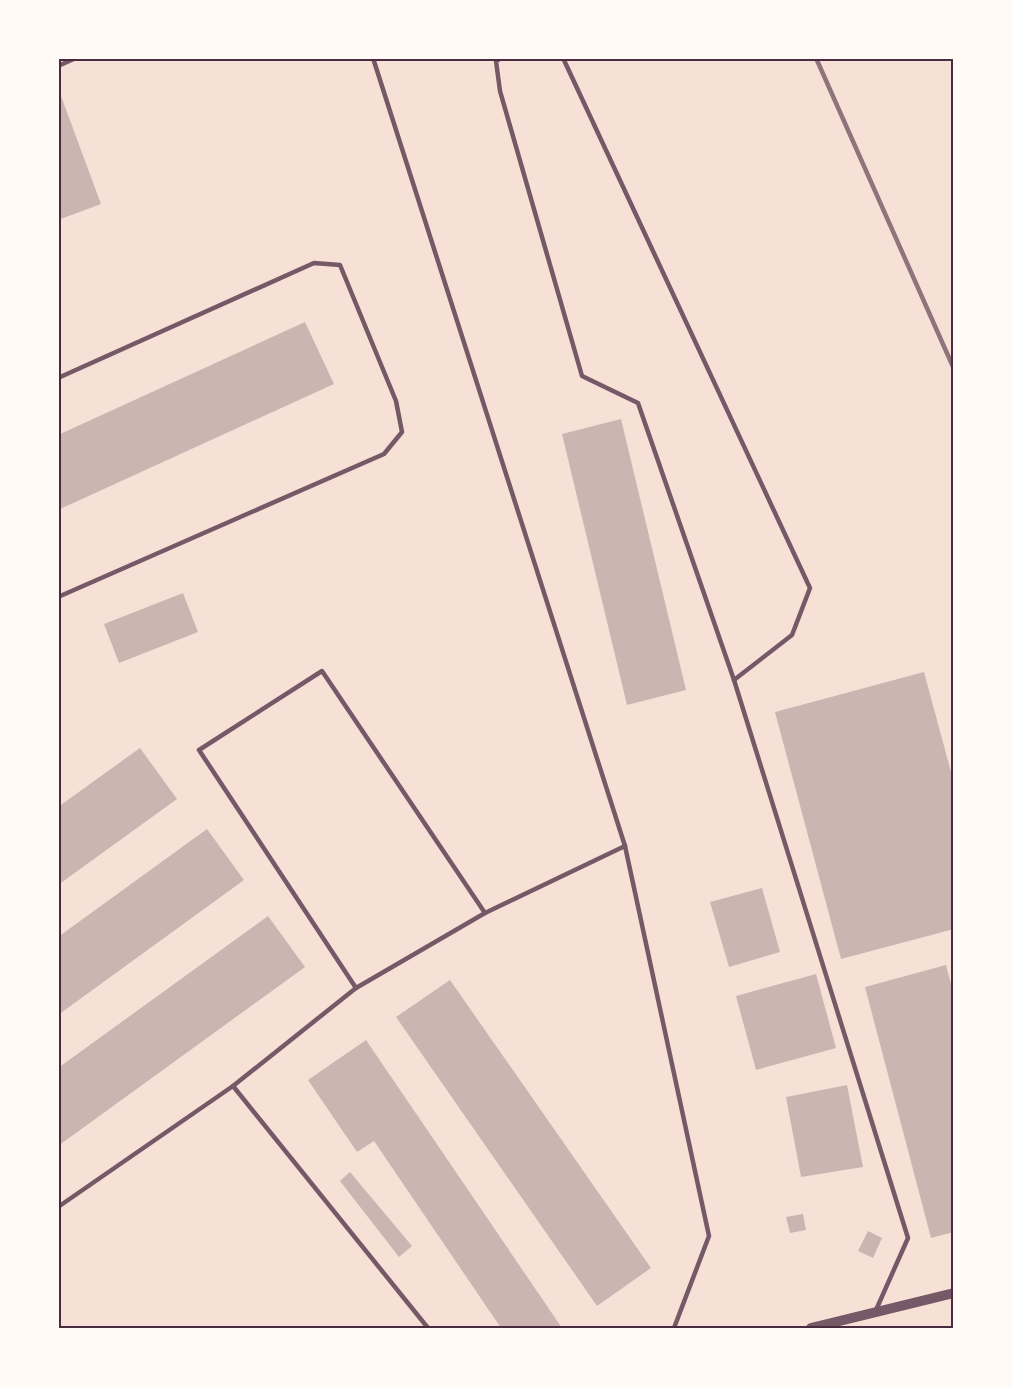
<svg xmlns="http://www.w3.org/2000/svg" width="1012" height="1387" font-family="Quicksand,sans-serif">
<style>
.building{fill:#ccb4b1}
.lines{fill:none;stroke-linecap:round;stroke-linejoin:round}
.service{stroke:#755966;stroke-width:4.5}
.tertiary{stroke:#755966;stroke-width:10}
.rail{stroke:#8f747c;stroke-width:4.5}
.neatline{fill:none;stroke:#4a2c40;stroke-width:2}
</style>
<rect width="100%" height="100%" fill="#f7e1d7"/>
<g class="building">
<path d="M61,96L101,204L58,220V97Z"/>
<path d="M305,322L334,384L58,510V435Z"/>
<path d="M621,419L686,690L627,705L562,434Z"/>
<path d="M183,593L198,632L119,663L104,624Z"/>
<path d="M924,672L954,783V929L841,959L775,712Z"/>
<path d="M140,748L177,799L58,885V807Z"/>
<path d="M207,829L244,880L58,1015V937Z"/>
<path d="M762,888L780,952L729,967L710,902Z"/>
<path d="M268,916L305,967L58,1146V1068Z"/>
<path d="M946,965L954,996V1232L931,1238L865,987Z"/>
<path d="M816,974L836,1048L756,1070L736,996Z"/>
<path d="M450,980L651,1268L597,1306L396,1017Z"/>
<path d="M366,1040L562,1328H501L374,1141L357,1152L308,1080Z"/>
<path d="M847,1085L863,1167L801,1177L786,1097Z"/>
<path d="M350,1172L412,1246L399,1257L340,1181Z"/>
<path d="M803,1214L806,1230L790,1233L786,1217Z"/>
<path d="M868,1231L882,1238L873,1258L858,1251Z"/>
</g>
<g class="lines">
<g class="service">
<path d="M373,58L625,846L709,1236L674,1328"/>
<path d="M501,58L496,61L500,91L582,376L638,403L734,680L908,1238L876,1310"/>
<path d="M563,58L810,588L792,635L734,680"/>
<path d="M58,66L76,58"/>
<path d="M58,378L314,263L340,265L396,401L402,432L384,454L58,597"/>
<path d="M356,988L199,750L322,671L485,913"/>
<path d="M233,1086L428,1328"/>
<path d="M58,1207L233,1086L356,988L485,913L625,846"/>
</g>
<path class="tertiary" d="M811,1328L954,1293"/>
<path class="rail" d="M816,58L954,369"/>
</g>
<rect width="1012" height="1387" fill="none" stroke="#fffaf5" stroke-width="120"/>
<rect x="60" y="60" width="892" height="1267" class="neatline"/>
</svg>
